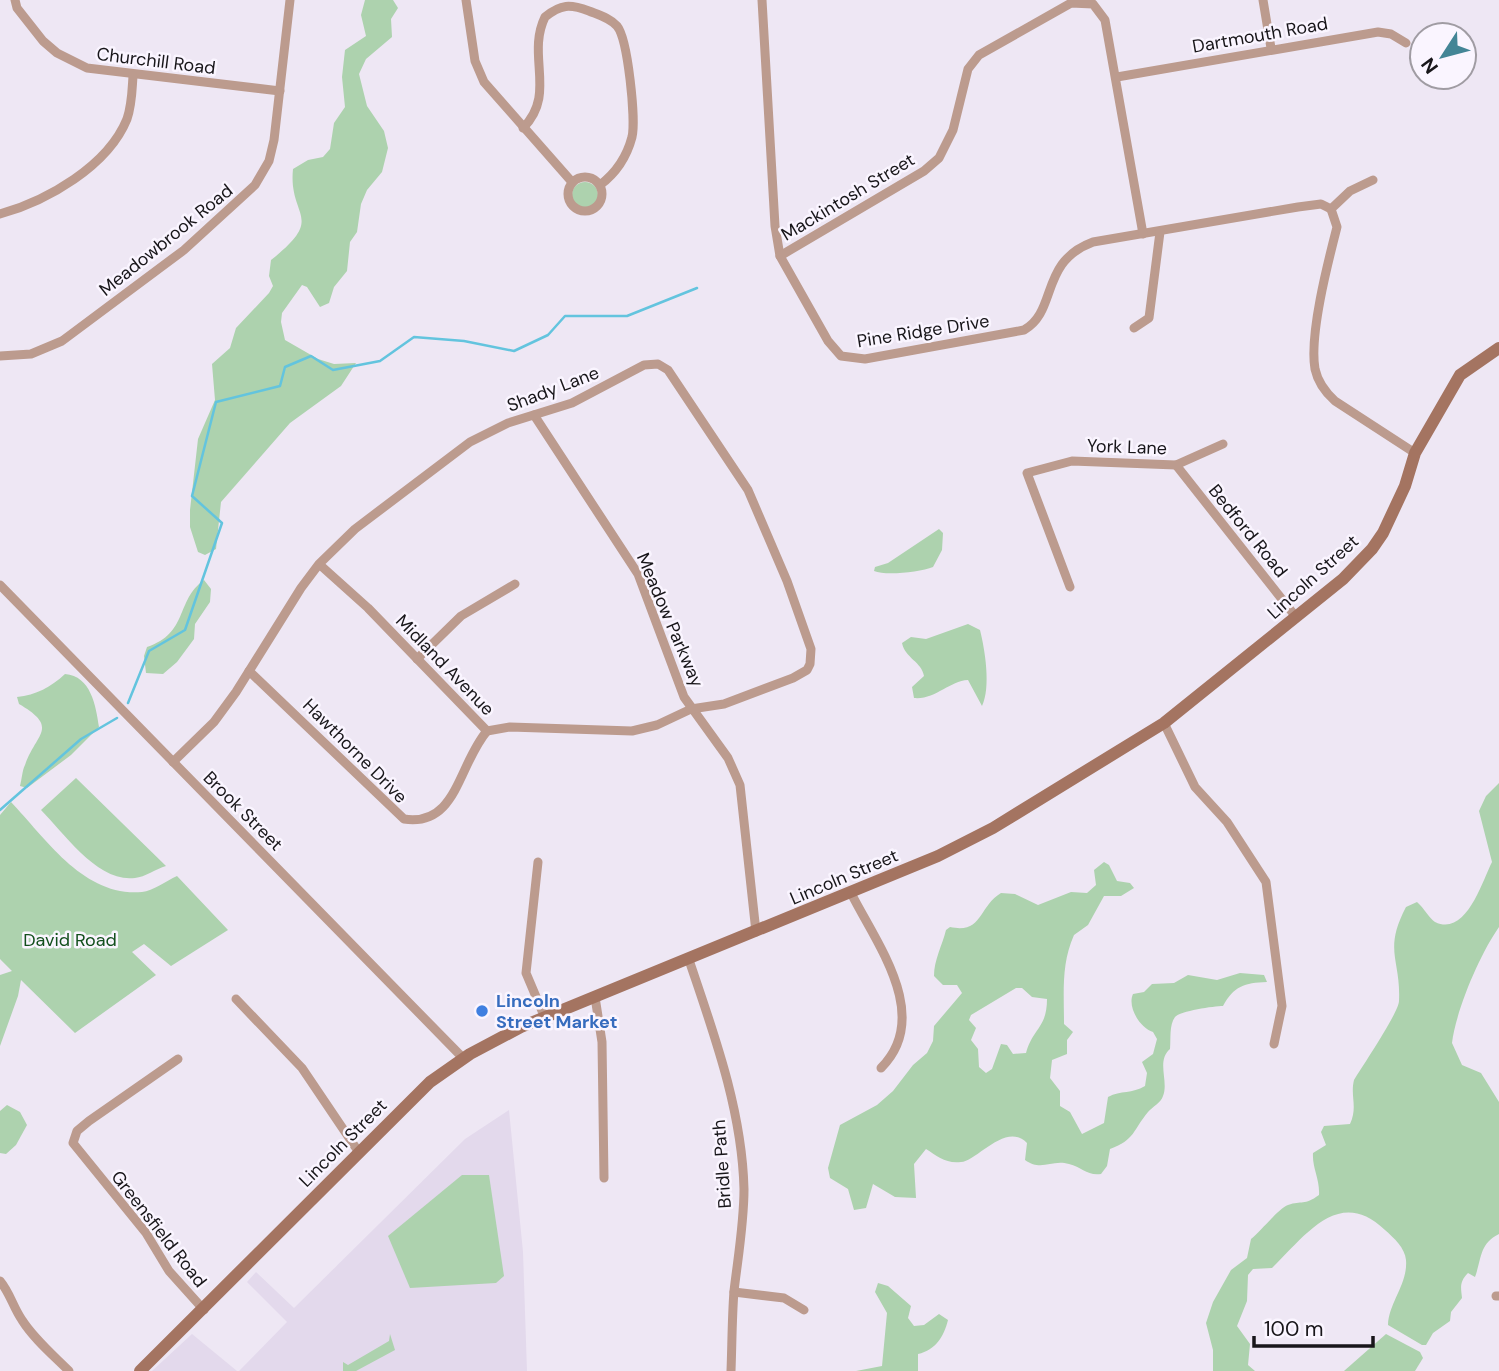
<svg xmlns="http://www.w3.org/2000/svg" width="1499" height="1371" font-family="'DM Sans',sans-serif">
<style>
.built{fill:#e3d9ec}
.green{fill:#add2ae;fill-rule:evenodd}
.lines{fill:none;stroke-linecap:round;stroke-linejoin:round}
.stream{stroke:#63c4de;stroke-width:2.5}
.minor{stroke:#bc9b8e;stroke-width:9}
.secondary{stroke:#a47461;stroke-width:12}
.shop-dot{fill:#3f7fe0;stroke:#faf5ff;stroke-width:2.5}
.labels{text-anchor:middle;dominant-baseline:central;stroke-width:5;stroke-linejoin:round;paint-order:stroke}
.street-label{font-size:18px;fill:#18161a;stroke:#faf5ff}
.park-label{font-size:18px;fill:#124f1c;stroke:#faf5ff}
.shop-label{font-size:18px;font-weight:bold;fill:#366cbe;stroke:#faf5ff;text-anchor:start}
</style>
<rect width="100%" height="100%" fill="#eee7f4"/>
<g class="built">
<path d="M509,1110L523,1252L527,1371H239L287,1322L247,1282L256,1272L294,1308L465,1139Z"/>
<path d="M192,1334L237,1371H152Z"/>
</g>
<g class="green">
<path d="M365,0H393L398,8L391,19L392,37L366,59L359,74L367,106L384,131L388,148L382,172L367,190L361,204L357,232L350,242L347,271L334,287L329,303L320,307L307,287L302,285L282,313L281,322L285,340L318,359L334,364L356,363L341,386L290,423L221,502L216,549L205,555L198,552L190,527V510L198,439L215,400L212,364L230,348L236,328L269,293L273,286L269,276L271,260C327,216 288,218 293,169L308,160L323,157L330,149L334,123L345,107L342,77L345,50L366,36L361,15Z"/>
<circle cx="585" cy="195" r="13"/>
<path d="M939,529L943,533L942,550L933,567C920,572 886,576 874,571L875,567L888,563Z"/>
<path d="M204,580L211,589L210,602L195,624L194,639L177,662L163,674L146,673L144,656L147,647C189,633 175,601 204,580Z"/>
<path d="M968,624L980,630C985,650 991,687 982,706L968,680C949,681 935,700 914,698L912,687L924,676C922,662 905,658 902,643L911,637L926,639Z"/>
<path d="M65,674C91,676 96,706 99,727L71,755L27,788L20,786C22,779 22,771 25,765C36,733 60,728 19,704L17,697C36,695 51,687 65,674Z"/>
<path d="M76,778L166,866C156,869 145,877 135,878C98,883 64,833 41,810Z"/>
<path d="M1499,783V927C1480,954 1456,1010 1452,1043L1462,1065L1481,1073L1499,1102V1234C1479,1244 1482,1258 1475,1277L1468,1273C1459,1282 1461,1288 1462,1298L1451,1312L1450,1321L1433,1333L1426,1345H1422L1388,1325C1389,1302 1408,1284 1406,1260C1405,1248 1394,1238 1385,1230C1339,1186 1306,1235 1272,1268L1253,1269L1248,1275L1247,1301L1237,1326L1250,1344L1248,1365L1255,1371H1213V1350L1206,1323L1213,1302L1231,1270L1247,1258L1251,1239C1261,1231 1279,1208 1288,1205C1302,1200 1304,1206 1319,1195C1320,1179 1312,1168 1313,1153L1326,1145L1321,1132L1324,1126L1350,1124C1358,1107 1350,1096 1354,1080C1362,1067 1399,1012 1399,1001C1401,959 1383,951 1406,907L1417,902C1424,908 1429,918 1435,922C1466,937 1482,882 1492,862L1479,811L1486,796Z"/>
<path d="M11,802C47,840 84,897 142,892C153,891 166,881 177,876L228,930L171,966L144,944L132,952L156,975L75,1033L21,980L18,996L0,1046V975L12,971L0,959V815Z"/>
<path d="M1104,862L1109,865L1117,881L1130,883L1134,888L1121,896H1104L1088,925L1074,935C1061,964 1064,993 1064,1024L1073,1032L1067,1040V1054L1052,1060L1050,1078L1060,1091V1106L1070,1112L1082,1134L1104,1123L1108,1097C1121,1090 1132,1094 1145,1086L1147,1073L1142,1062L1153,1054L1157,1039L1153,1032C1140,1028 1127,1007 1133,994L1144,992L1152,984L1174,983L1188,975L1217,980L1240,973L1264,975L1267,982C1244,983 1234,986 1223,1006C1214,1006 1180,1011 1175,1017C1169,1025 1171,1039 1170,1049C1156,1061 1169,1081 1163,1096C1161,1103 1152,1107 1148,1112C1133,1130 1135,1140 1110,1149L1107,1166L1101,1174C1087,1176 1082,1167 1069,1164C1051,1159 1042,1172 1025,1160L1027,1143C1006,1121 977,1161 961,1162C946,1164 937,1156 926,1149L914,1164L916,1198L895,1197L873,1184L866,1208L854,1210L848,1189L830,1178L828,1168L840,1125L877,1105L893,1091L913,1065L927,1053L933,1041L934,1026L962,993L957,985H943L934,976C934,960 942,946 946,930L950,927C983,934 978,907 1001,893L1015,894L1038,905L1071,892L1087,893L1096,885L1094,870ZM1016,988H1022L1032,997L1047,999C1047,1028 1033,1028 1026,1053L1013,1054L1007,1045L1001,1044L992,1069L986,1073L979,1067L978,1049L971,1040L976,1028L969,1020L971,1015Z"/>
<path d="M7,1105L20,1112L27,1125L16,1145L6,1154L0,1153V1111Z"/>
<path d="M462,1175H489L504,1276L496,1283L410,1288L388,1236Z"/>
<path d="M878,1283L888,1286L911,1306L908,1318L914,1326L924,1325L939,1314L948,1320C944,1336 936,1350 918,1354V1371H856L882,1366L887,1313L875,1292Z"/>
<path d="M390,1334L395,1350L356,1371H343V1362L348,1365L389,1341Z"/>
<path d="M1386,1334L1420,1352L1423,1358L1415,1371H1344Z"/>
</g>
<g class="lines">
<g class="stream">
<path d="M128,703L149,651L185,630L222,523L192,496L216,402L280,386L285,367L311,356L333,370L380,361L414,337L464,341L514,351L548,335L565,316H627L697,288"/>
<path d="M0,810L81,739L117,718"/>
</g>
<g class="minor">
<path d="M15,0L17,8L43,41L57,53L87,68L280,91"/>
<path d="M466,0L475,61L484,82L572,182"/>
<path d="M762,0L775,226L780,256L828,341L841,356L865,359L1024,330C1058,311 1039,262 1093,242L1298,207L1321,204L1331,209"/>
<path d="M1263,0L1271,48"/>
<path d="M1117,77L1378,32L1391,34L1406,43"/>
<path d="M523,128C557,94 526,56 545,17C561,4 570,4 589,11C599,15 610,18 617,26C628,39 636,120 632,137C627,156 616,173 600,185"/>
<circle cx="585" cy="194" r="17"/>
<path d="M1373,180L1350,191L1331,209L1337,227C1328,262 1309,335 1315,369C1318,383 1325,392 1335,401L1415,453"/>
<path d="M0,214C47,201 108,166 127,119C132,105 132,90 133,76"/>
<path d="M780,256L924,171L939,158L953,130L968,69L979,55L1071,3L1093,4L1105,20L1143,234"/>
<path d="M1134,328L1149,318L1160,232"/>
<path d="M0,356L31,354L62,341L184,250L255,185L269,161L274,140L290,0"/>
<path d="M534,415L638,574L684,697L728,758L740,785L756,932"/>
<path d="M1176,465L1296,617"/>
<path d="M0,585L463,1058"/>
<path d="M1070,587L1027,473L1072,461L1176,465L1223,444"/>
<path d="M417,659L461,616L515,584"/>
<path d="M249,671L404,819C457,827 458,765 487,731"/>
<path d="M1164,723L1195,787L1227,822L1266,882L1282,1006L1274,1044"/>
<path d="M173,762L214,722L236,692L301,588L319,564L355,529L470,442L508,423L572,403L644,365L658,364L668,370L748,490L787,581L811,649L810,664L807,670L793,678L724,704L691,709L657,725L632,731L510,727L487,731L368,608L319,564"/>
<path d="M538,862L526,973L545,1018"/>
<path d="M851,893C876,943 933,1016 881,1068"/>
<path d="M689,960C714,1034 742,1110 744,1189C744,1223 738,1257 734,1291C732,1317 732,1344 731,1371"/>
<path d="M595,997L602,1042L604,1178"/>
<path d="M236,999L302,1068L358,1151"/>
<path d="M178,1059L89,1121L77,1131L73,1143L146,1233L169,1271L204,1310"/>
<path d="M0,1281C10,1293 13,1307 22,1320C34,1339 53,1355 69,1371"/>
<path d="M734,1292L784,1298L804,1310"/>
<path d="M1496,1296H1499"/>
</g>
<path class="secondary" d="M140,1371L430,1082L470,1054L521,1027L938,856L993,828L1164,723L1343,579L1372,549L1383,533L1405,486L1415,453L1460,375L1499,348"/>
</g>
<circle class="shop-dot" cx="482" cy="1011" r="7"/>
<g class="labels">
<g class="street-label">
<text transform="translate(1260 35) rotate(-10)">Dartmouth Road</text>
<text transform="translate(156 61) rotate(7)">Churchill Road</text>
<text transform="translate(848 197) rotate(-31)">Mackintosh Street</text>
<text transform="translate(166 240) rotate(-39)">Meadowbrook Road</text>
<text transform="translate(923 331) rotate(-9)">Pine Ridge Drive</text>
<text transform="translate(553 389) rotate(-21)">Shady Lane</text>
<text transform="translate(1127 447) rotate(2)">York Lane</text>
<text transform="translate(1248 531) rotate(51)">Bedford Road</text>
<text transform="translate(1313 577) rotate(-42)">Lincoln Street</text>
<text transform="translate(670 620) rotate(67)">Meadow Parkway</text>
<text transform="translate(445 665) rotate(46)">Midland Avenue</text>
<text transform="translate(355 751) rotate(45)">Hawthorne Drive</text>
<text transform="translate(243 811) rotate(45)">Brook Street</text>
<text transform="translate(844 877) rotate(-23)">Lincoln Street</text>
<text transform="translate(343 1143) rotate(-45)">Lincoln Street</text>
<text transform="translate(722 1164) rotate(-94)">Bridle Path</text>
<text transform="translate(159 1229) rotate(52)">Greensfield Road</text>
</g>
<g class="park-label">
<text x="70" y="940">David Road</text>
</g>
<g class="shop-label">
<text x="496" y="1001">Lincoln<tspan x="496" dy="21">Street Market</tspan></text>
</g>
</g>
<g transform="translate(1443 56) rotate(234)"><circle r="33" fill="#faf5ff" stroke="#a09ca3" stroke-width="2"/>
<path d="M0-5L12 26L0 18L-12 26Z" fill="#438596"/>
<text y="-10" font-size="19" font-weight="bold" text-anchor="middle" fill="#18161a">N</text>
</g>
<path d="M1254 1336v10h119v-10" fill="none" stroke="#18161a" stroke-width="3.5"/>
<text x="1264" y="1336" font-size="21" fill="#18161a" stroke="#faf5ff" stroke-width="5" paint-order="stroke">100 m</text>
</svg>
